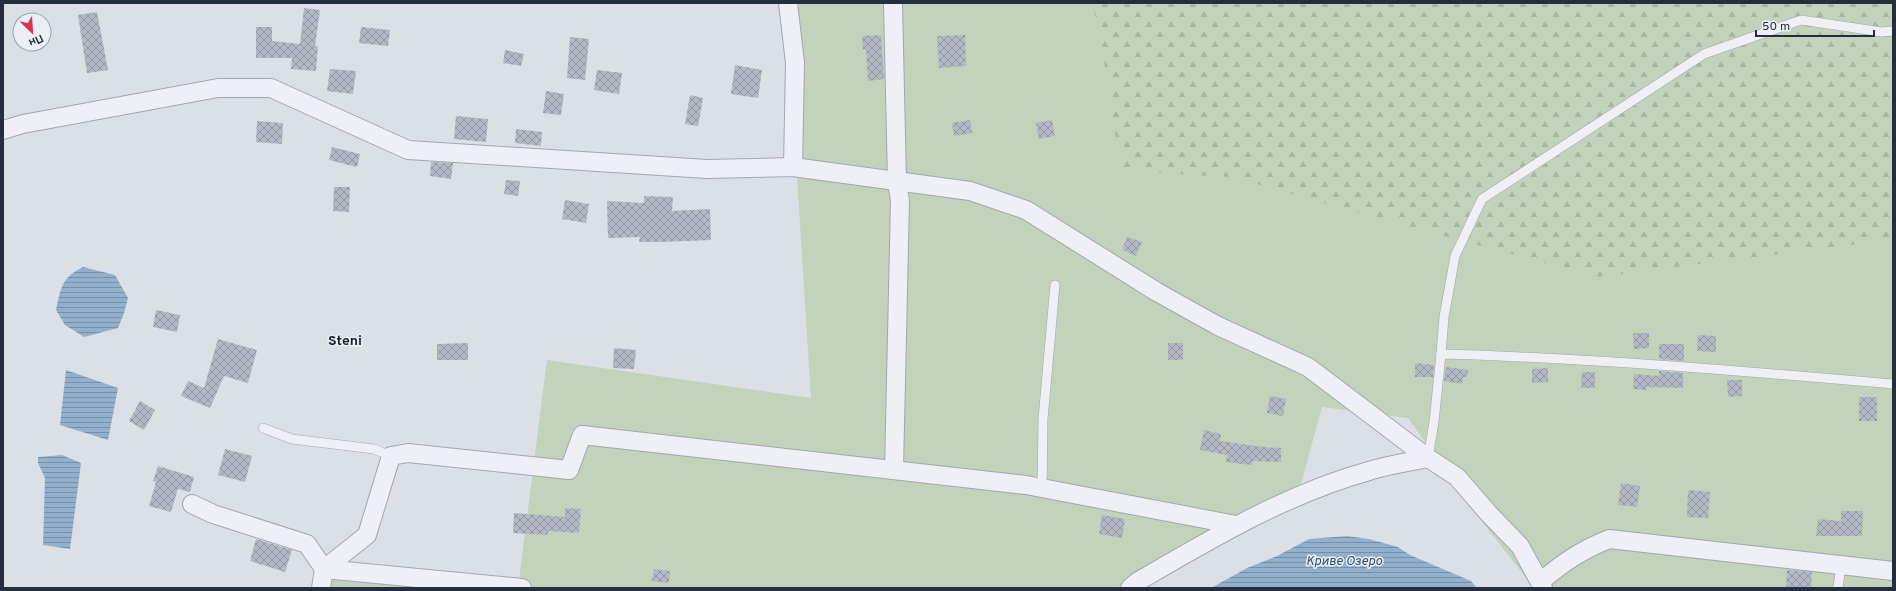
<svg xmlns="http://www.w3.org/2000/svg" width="1896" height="591" font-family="Overpass,sans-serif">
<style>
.green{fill:#c2d2bb}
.forest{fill:url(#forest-firs)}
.water{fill:url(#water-rules)}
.building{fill:url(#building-cross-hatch)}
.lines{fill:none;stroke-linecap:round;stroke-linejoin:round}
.service-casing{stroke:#a0a7b1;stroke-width:10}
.minor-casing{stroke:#a0a7b1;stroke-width:20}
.service{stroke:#eef0f5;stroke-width:9}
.minor{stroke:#eef0f5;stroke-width:18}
.labels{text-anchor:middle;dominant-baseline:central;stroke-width:3;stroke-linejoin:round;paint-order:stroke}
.water-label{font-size:13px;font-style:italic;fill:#2a4f75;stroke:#eaeff5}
.quarter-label{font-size:14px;font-weight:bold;fill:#161f2e;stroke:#eaeff5}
</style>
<defs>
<pattern id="forest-firs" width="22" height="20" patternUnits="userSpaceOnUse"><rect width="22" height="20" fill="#c2d2bb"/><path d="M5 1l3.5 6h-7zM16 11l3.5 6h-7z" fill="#a7b5a2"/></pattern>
<pattern id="water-rules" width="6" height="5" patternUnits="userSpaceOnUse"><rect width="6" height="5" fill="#92b0cb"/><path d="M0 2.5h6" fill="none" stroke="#7790a6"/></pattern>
<pattern id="building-cross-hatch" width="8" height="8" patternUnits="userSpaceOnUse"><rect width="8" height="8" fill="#b2b9c4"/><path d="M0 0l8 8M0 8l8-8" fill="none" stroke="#9197a1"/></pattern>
</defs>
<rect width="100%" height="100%" fill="#dbe0e7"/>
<g class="green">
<path d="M786,3H1893V588H1534L1477,515L1408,418L1322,407L1299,491L1122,583L1118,588H518L547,360L811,398Z"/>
<path d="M318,568L463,588H318Z"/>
</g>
<path class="forest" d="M1090,3H1893V237L1851,245L1597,277L1359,213L1232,177L1121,171L1098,22Z"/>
<g class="water">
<path d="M83,267L115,275L128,298L124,313L118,328L84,337L65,325L56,310C61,288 61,278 83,267Z"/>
<path d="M66,370L118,388L108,440L60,425Z"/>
<path d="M62,455L81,463L70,549L43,545L45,478L38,463V457Z"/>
<path d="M1347,536L1369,539L1398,547L1410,555L1471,581L1477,588H1211L1247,568L1277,556L1309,539Z"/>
</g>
<g class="building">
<path d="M304,8L320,10L315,46H318L316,71L291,69L292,58H256V27H272V41L300,44Z"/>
<path d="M97,12L108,70L87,73L78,15Z"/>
<path d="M361,27L390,30L388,46L359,43Z"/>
<path d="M881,35L884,79L868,81L866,49L863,50L862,36Z"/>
<path d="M965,35L966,66L939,68L937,36Z"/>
<path d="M570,37L589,39L585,80L567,78Z"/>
<path d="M505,50L524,54L521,66L503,63Z"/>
<path d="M735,65L762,70L758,98L731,94Z"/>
<path d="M330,69L356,71L353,94L327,91Z"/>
<path d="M597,70L622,73L619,94L594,90Z"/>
<path d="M546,91L564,94L561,115L543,113Z"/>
<path d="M690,95L703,98L698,126L685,124Z"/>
<path d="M456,116L488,119L486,142L454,139Z"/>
<path d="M970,120L972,133L954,136L952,123Z"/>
<path d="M1052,120L1055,136L1039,139L1036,123Z"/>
<path d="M257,121L283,123L282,144L256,142Z"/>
<path d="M516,129L542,132L541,146L515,143Z"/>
<path d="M332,147L360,154L357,167L329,160Z"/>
<path d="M431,162L453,163L451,179L430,176Z"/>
<path d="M506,180L520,181L518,196L504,194Z"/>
<path d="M334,187H350L349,212L333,211Z"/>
<path d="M644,196L673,197L672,211L710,209L711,240L662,242H639L640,237L608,238L607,201L644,203Z"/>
<path d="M565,200L589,204L586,223L562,219Z"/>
<path d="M1127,237L1142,242L1136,256L1122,250Z"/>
<path d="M156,310L180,315L177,332L153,327Z"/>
<path d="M1633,333H1649V348L1634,349Z"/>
<path d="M1698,335L1716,336V352L1697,351Z"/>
<path d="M218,339L257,350L248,383L224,376L210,408L181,396L188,381L204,388Z"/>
<path d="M468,343V360H437V344Z"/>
<rect x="1168" y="343" width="15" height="17"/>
<path d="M1659,344H1684V361L1659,359Z"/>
<path d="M614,348L636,350L634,369L613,368Z"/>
<path d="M1415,363L1434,365L1433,377H1415Z"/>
<path d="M1446,367L1468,370L1467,377H1463L1462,384L1444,381Z"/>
<path d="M1548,368V382L1532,383V369Z"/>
<path d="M1659,371L1683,373V388L1646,387V390L1633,389L1634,374L1659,376Z"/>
<path d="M1582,372H1595V388H1581Z"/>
<path d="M1727,380H1742V396L1728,397Z"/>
<path d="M1270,396L1286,399L1283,416L1267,413Z"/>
<rect x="1859" y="397" width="18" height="24"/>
<path d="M140,401L155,410L144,430L129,421Z"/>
<path d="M1204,430L1221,434L1220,441L1263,447L1281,448V462L1253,461L1252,465L1226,462L1227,455L1200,450Z"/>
<path d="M225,449L252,456L245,482L218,475Z"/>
<path d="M158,466L194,477L190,492L178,489L171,512L149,506L156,482L153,481Z"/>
<path d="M1621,483L1640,486L1637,507L1618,505Z"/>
<path d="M1688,490L1710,492L1708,518L1687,517Z"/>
<path d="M565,508L581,509L579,533L548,531V535L513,533L514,513L565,517Z"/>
<path d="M1841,511H1863L1862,536H1816L1818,519L1841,521Z"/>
<path d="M1102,515L1125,519L1122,538L1099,534Z"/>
<path d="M256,539L292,550L285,572L250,561Z"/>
<path d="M654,569L670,571L669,583L652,581Z"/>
<path d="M1787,570L1812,572L1811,588H1786Z"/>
</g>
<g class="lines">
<g class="service-casing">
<g id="service">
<path d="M1441,354L1444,317L1455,256L1482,199L1704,54L1801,20L1882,32L1893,31"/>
<path d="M263,428L292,439L374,449L391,456"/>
<path d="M1428,458L1434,422L1441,354C1592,358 1742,371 1893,384"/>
<path d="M1042,490L1043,419L1055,285"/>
<path d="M1838,588L1841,565"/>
</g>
</g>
<g class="minor-casing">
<g id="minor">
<path d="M788,3L795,63L793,167"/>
<path d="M893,3L897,181L900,201L894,470"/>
<path d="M3,130L23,124L218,88H271L408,150L707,169L793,167L970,191L1026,210L1157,292L1218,326L1308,367L1428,458L1457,477L1489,514L1520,546L1543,588"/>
<path d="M192,504L213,514L307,544L324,569L522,588"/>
<path d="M1540,582C1564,562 1580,551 1609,539L1893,571"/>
<path d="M321,588L324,569L367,535L391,456L408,453L569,470L582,435L1026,485L1236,525"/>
<path d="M1130,588L1137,582C1211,539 1286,494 1369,471C1388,465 1408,462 1428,458"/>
</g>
</g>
<use href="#service" class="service"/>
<use href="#minor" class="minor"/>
</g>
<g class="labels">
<g class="water-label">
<text x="1344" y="562">Криве Озеро</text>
</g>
<g class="quarter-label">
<text x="345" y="341">Steni</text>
</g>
</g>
<rect width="1896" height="591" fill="none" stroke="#242e3e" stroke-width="8"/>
<g transform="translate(32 32) rotate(155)"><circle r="19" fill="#eaeff5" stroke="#9ba2ac"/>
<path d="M0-3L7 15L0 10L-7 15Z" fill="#da3252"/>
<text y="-6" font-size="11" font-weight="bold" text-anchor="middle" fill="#242e3e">Пн</text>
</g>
<path d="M1756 30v6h118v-6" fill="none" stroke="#242e3e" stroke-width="2"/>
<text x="1762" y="30" font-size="12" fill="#242e3e" stroke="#eaeff5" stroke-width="3" paint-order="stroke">50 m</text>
</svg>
